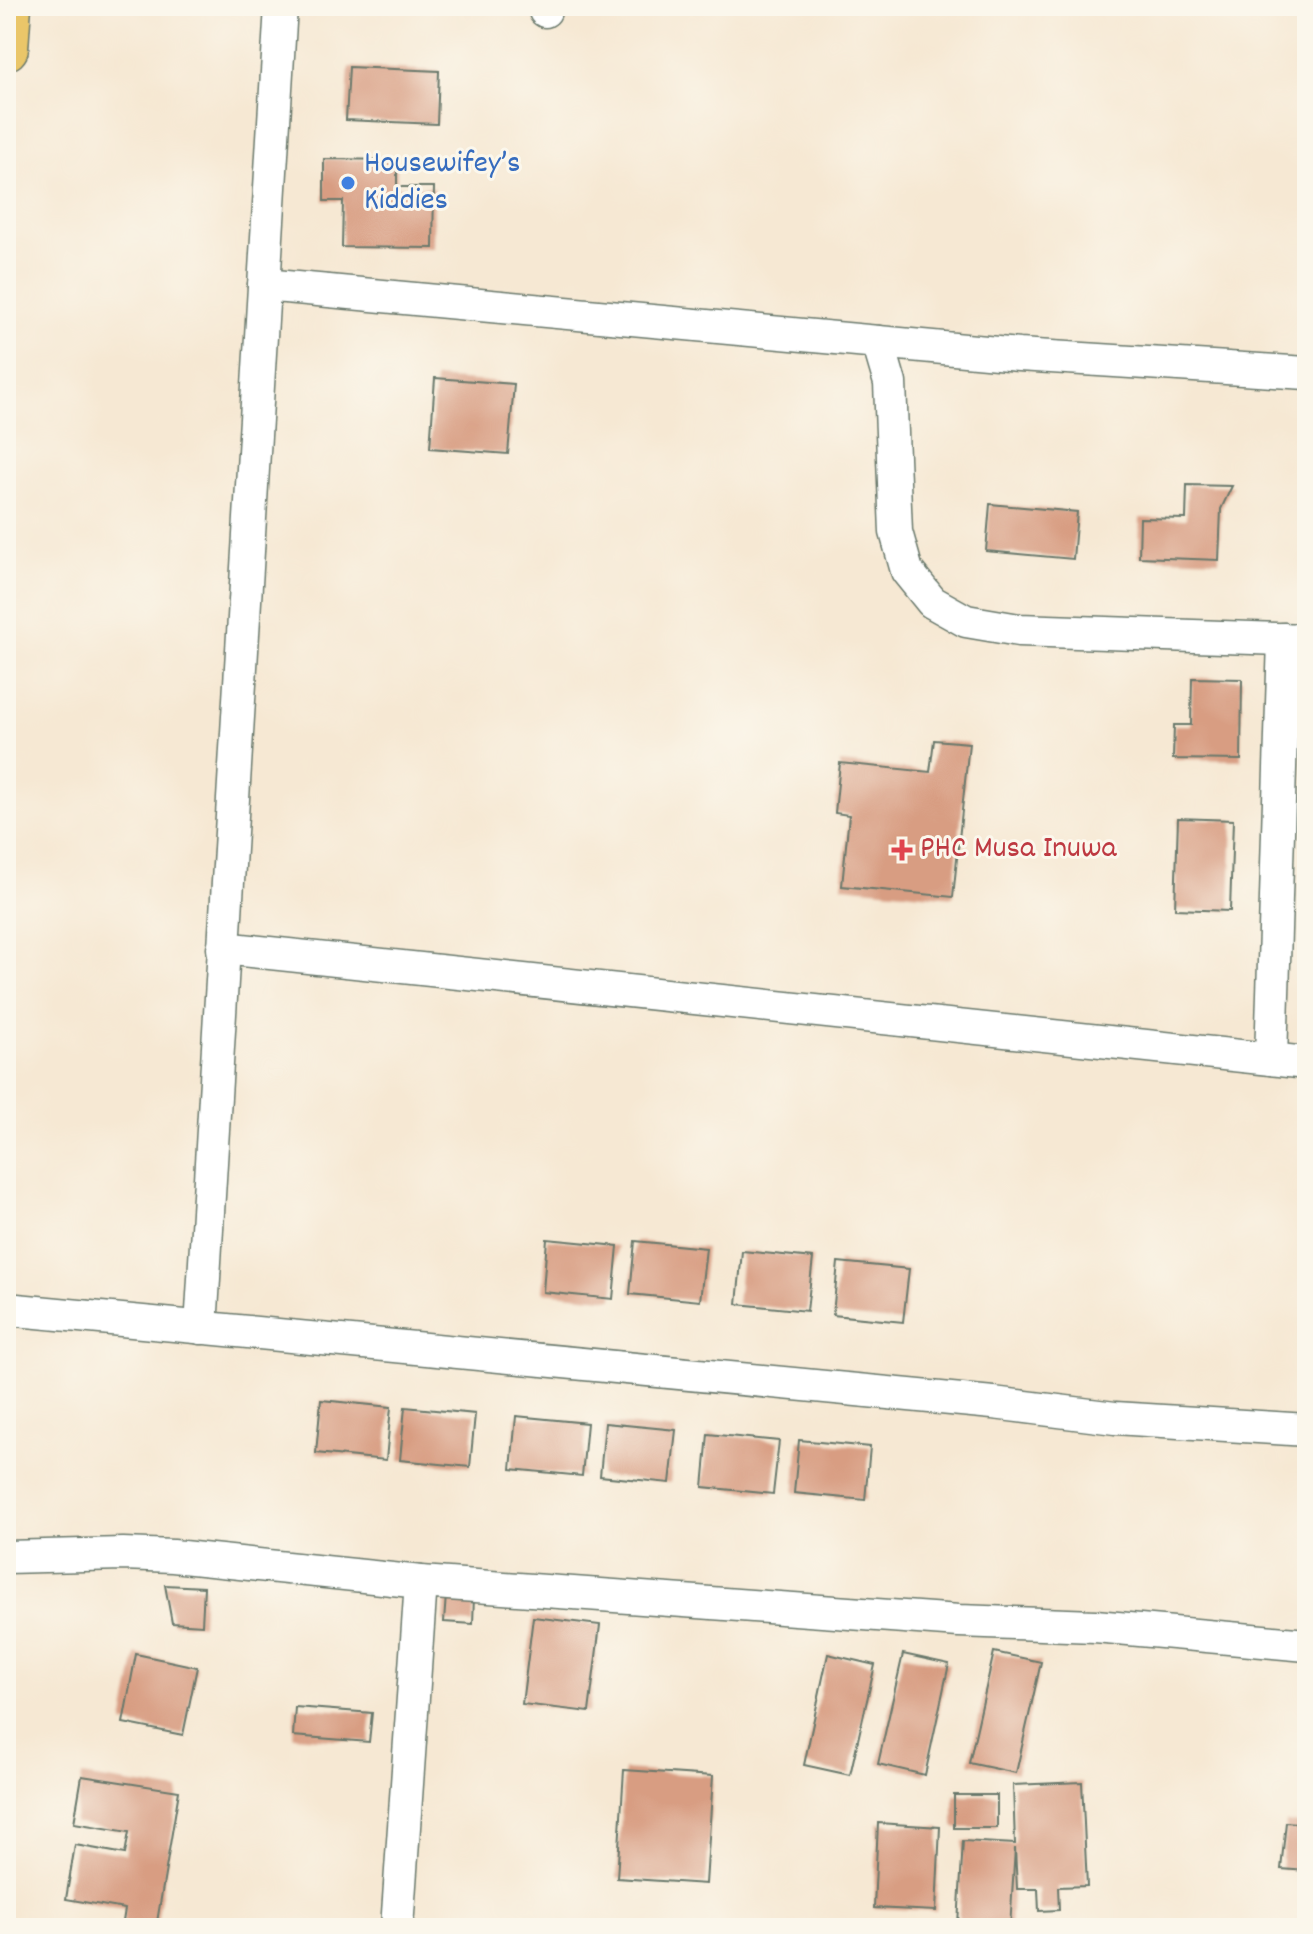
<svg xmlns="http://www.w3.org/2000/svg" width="1313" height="1934" font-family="Dekko,sans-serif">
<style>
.building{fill:#d89d82}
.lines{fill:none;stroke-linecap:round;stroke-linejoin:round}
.street-casing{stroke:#6a796c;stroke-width:35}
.primary-casing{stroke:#6a796c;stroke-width:47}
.street{stroke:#fff;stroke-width:32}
.primary{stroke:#eac669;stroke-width:44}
.shop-dot{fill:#3f7fe0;stroke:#fbf7ec;stroke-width:3}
.health-dot{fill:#e0444e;stroke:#fbf7ec;stroke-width:3}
.labels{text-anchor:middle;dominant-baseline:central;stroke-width:6;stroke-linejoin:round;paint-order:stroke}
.shop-label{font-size:32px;fill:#366cbe;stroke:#fbf7ec;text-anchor:start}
.health-label{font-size:32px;fill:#be3a42;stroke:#fbf7ec;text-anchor:start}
</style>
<rect width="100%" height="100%" fill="#fbf7ec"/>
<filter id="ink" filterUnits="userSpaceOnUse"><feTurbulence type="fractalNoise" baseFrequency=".0125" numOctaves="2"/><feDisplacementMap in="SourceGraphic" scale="16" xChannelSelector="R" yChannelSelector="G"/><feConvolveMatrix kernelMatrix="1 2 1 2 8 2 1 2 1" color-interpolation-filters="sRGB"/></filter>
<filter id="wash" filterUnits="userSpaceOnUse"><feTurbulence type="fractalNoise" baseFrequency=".006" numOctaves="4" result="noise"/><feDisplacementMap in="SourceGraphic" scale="32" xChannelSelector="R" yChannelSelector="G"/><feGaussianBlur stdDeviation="1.8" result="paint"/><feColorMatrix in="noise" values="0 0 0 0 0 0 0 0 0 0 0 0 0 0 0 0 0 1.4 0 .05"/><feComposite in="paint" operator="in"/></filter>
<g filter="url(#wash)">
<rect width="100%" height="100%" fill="#f6e8d3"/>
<g id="blocks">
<g class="building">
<path d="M349,67L439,71L437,124L346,120Z"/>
<path d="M324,159L397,160V187H434L433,248L342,247L343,201H324Z"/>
<path d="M435,378L514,384L508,454L430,448Z"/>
<path d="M1187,485L1232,486L1221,509L1219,560L1139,557L1140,518L1186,519Z"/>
<path d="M990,504L1077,512L1073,559L986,551Z"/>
<path d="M1192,678L1242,679L1241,760L1173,759L1174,725H1191Z"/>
<path d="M934,740L969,743L953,897L842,886L849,815L835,813L840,763L930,772Z"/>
<path d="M1178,818L1233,820L1230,911L1175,909Z"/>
<path d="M547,1239L618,1246L613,1299L543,1292Z"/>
<path d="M635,1241L706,1248L700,1301L630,1294Z"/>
<path d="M742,1251L813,1258L807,1311L737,1304Z"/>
<path d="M838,1262L909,1269L903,1322L833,1315Z"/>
<path d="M321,1400L391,1407L386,1460L316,1453Z"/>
<path d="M405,1407L475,1414L470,1467L400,1460Z"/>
<path d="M516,1416L587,1423L582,1476L511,1469Z"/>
<path d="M605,1423L676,1430L670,1483L600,1476Z"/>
<path d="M708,1434L779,1441L773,1494L703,1487Z"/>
<path d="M799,1440L870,1447L865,1500L794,1493Z"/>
<path d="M165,1585L204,1587L202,1625L172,1623Z"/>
<path d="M446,1595L474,1596L473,1624L444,1622Z"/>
<path d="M533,1617L600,1625L589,1712L522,1704Z"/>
<path d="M994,1652L1041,1662L1016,1773L969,1763Z"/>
<path d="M136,1654L197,1667L183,1735L123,1723Z"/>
<path d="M828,1654L875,1665L850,1775L804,1765Z"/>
<path d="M903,1654L949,1664L925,1775L878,1764Z"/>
<path d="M295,1707L372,1713L369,1742L293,1736Z"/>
<path d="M624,1770L713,1776L706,1884L617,1878Z"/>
<path d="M82,1776L179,1791L156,1928H122L125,1909L66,1899L75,1845L125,1854L129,1832L74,1823Z"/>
<path d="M1082,1782L1087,1886L1058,1887L1059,1910L1039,1911L1038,1889H1017L1015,1848L1010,1928L958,1924L963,1841L1015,1844L1013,1785Z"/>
<rect x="954" y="1795" width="43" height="33"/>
<path d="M1286,1822L1307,1824V1871L1281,1869Z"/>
<path d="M878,1823L940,1827L936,1911L874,1908Z"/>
</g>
</g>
</g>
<g filter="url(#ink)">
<use href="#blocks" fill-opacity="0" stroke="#6a796c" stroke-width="2"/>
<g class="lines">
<g class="street-casing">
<g id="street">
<path d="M545,11V6"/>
<path d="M264,285L1019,355L1307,373"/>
<path d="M878,342L890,383L896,532L907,571L932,602L966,621L1019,630L1307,640"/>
<path d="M223,948L1307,1063"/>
<path d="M1271,1059L1284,639"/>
<path d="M6,1309L993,1403L1115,1418L1307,1430"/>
<path d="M201,1328L281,6"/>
<path d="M6,1557L123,1554L173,1556L421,1582L959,1621L1095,1626L1307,1645"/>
<path d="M397,1928L421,1582"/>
</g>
</g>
<g class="primary-casing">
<path id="primary" d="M6,48L9,6"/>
</g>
<use href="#street" class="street"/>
<use href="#primary" class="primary"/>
</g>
</g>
<circle class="shop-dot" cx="348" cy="183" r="8"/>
<path class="health-dot" d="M898 838h8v8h8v8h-8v8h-8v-8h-8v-8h8z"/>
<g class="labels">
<g class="shop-label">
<text x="364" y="165">Housewifey’s<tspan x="364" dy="37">Kiddies</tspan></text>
</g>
<g class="health-label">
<text x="920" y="850">PHC Musa Inuwa</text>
</g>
</g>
<rect width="1313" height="1934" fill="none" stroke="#fbf7ec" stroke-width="32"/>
</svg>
